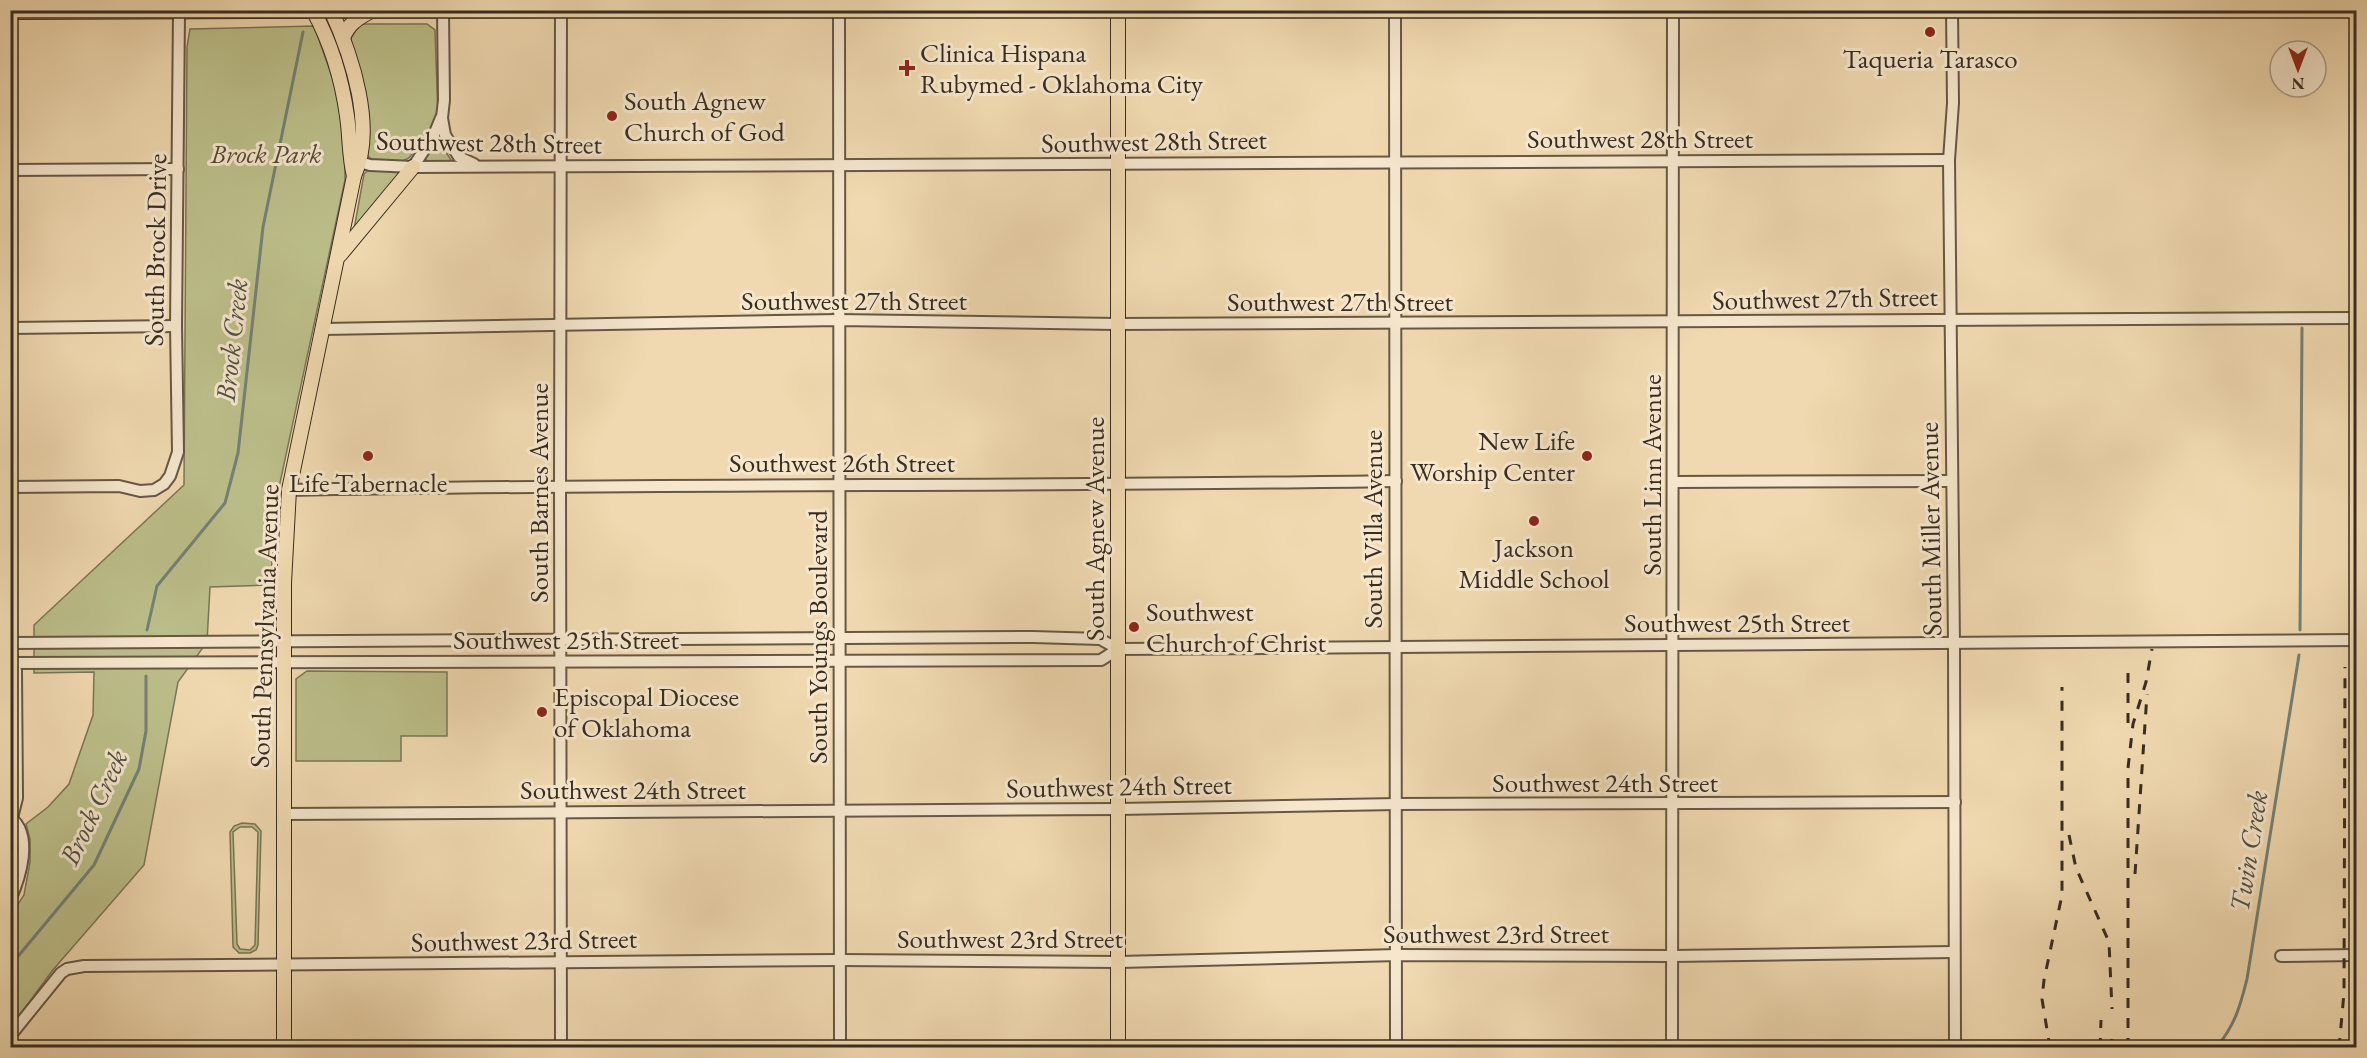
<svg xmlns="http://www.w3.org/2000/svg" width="2367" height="1058" font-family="'EB Garamond',serif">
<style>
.green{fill:#bcbf8a;stroke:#7a7656;stroke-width:1.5;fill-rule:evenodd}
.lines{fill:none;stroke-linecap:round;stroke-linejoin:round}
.stream{stroke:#738276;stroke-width:3}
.minor-casing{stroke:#665845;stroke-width:14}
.major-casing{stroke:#382d21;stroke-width:16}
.minor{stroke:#f5e6cc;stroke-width:10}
.major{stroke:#f0d9b0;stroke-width:14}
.rail{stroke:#382d21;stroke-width:3;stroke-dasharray:10 10;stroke-linecap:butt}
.poi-dot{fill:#8f2418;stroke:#f5e6cc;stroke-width:2}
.labels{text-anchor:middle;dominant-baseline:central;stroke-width:6;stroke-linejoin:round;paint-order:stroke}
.poi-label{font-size:27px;fill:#382d21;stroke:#f5e6cc;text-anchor:start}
.street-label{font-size:27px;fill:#382d21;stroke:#f5e6cc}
.park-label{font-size:27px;font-style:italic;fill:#524a36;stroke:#f5e6cc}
.water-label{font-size:28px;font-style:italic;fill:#505044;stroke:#f5e6cc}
</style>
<rect width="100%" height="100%" fill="#f0d9b0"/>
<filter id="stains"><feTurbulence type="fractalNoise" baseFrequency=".00333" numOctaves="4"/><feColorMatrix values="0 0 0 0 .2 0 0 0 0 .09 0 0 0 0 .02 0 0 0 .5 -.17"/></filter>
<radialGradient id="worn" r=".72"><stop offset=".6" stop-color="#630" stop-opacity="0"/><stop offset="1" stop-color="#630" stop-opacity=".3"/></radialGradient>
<g class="green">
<path d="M363,24H427L435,30L438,115L433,127L409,158L403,161H374L365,154L351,38L358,27Z"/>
<path d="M314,26L340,99L345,146V180L278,492L270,585L210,587L207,642L178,682L144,865L52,971L11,1027V915L24,895L30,862V839L26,824L48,807L69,784L93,715L94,672L34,673V625L184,485L187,47L190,29Z"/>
<path d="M439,141L451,160L448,162H427L425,157Z"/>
<path d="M369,169H406L353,235L364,174Z"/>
<path d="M307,671L447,672V736H401V761H296V679Z"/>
<path d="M242,823L255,824L261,831L258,945L256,950L250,953H239L233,947L230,832L234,826ZM240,827H252L258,832L255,945L250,950L240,949L237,944L233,832Z"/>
</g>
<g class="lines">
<g class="stream">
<path d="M147,630L157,586L225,503L238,453L263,227L303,32"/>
<path d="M2300,630L2302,328"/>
<path d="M10,966L94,865L139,769L146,731V676"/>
<path d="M2216,1048C2235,1025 2240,1007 2247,979L2299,655"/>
</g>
<g class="minor-casing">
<g id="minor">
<path d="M561,10L560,485L561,1048"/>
<path d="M839,10L840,1048"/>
<path d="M1395,10L1396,1048"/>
<path d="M1952,10L1953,103L1949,160L1954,644L1955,1048"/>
<path d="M443,11L444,100L442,118L445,135L459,157L474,164"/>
<path d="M360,162L370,165L413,167L1949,160"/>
<path d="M413,167L434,135L441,118"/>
<path d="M10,170L178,169"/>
<path d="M10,328L176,326"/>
<path d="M323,329L838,320L1117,324L2356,318"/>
<path d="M1674,482L1951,481"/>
<path d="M10,487L119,486L140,491L154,490L164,484L170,476L178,452L176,326L179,12"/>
<path d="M289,490C658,483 1027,487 1396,481"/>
<path d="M10,643L1033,637L1100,639L1118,649L2356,640"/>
<path d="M10,652L16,671L17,798L12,818"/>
<path d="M10,663L1101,660L1118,649"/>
<path d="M284,814L1118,809L1397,804L1955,802"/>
<path d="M10,817C34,835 20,878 10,900"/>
<path d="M2281,956L2356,955"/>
<path d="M10,1036L61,973L67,969L84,966L839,960L1119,962L1398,955L1672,956L1954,952"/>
<path d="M1672,1048L1673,10"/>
</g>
</g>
<g class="major-casing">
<g id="major">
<path d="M313,10C331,43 342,80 347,116C350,136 349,157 354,176"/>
<path d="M1118,10V1048"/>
<path d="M10,12L564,10"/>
<path d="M343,38C348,24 358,18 371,11"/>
<path d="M340,255L413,167"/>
<path d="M284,1048V583L289,490L354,176C376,128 352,56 331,10"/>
</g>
</g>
<use href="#minor" class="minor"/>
<use href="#major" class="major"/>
<g class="rail">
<path d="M2128,673V724"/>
<path d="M2069,835L2076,868L2109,942L2112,1009"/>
<path d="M2135,874L2147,694"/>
<path d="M2050,1048L2042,999L2044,980L2062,895V687"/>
<path d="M2100,1048L2101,1020"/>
<path d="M2110,1048L2112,1039"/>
<path d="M2128,1048V768L2133,724L2146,682L2152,649"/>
<path d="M2339,1048L2344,993L2345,667"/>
</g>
</g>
<g class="poi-dot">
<circle cx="1930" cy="32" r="6"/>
<path d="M904 59h6v6h6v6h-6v6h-6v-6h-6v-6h6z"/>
<circle cx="612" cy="116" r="6"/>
<circle cx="368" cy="456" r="6"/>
<circle cx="1587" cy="456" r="6"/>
<circle cx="1534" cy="521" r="6"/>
<circle cx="1134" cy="627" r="6"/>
<circle cx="542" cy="712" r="6"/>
</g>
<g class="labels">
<g class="poi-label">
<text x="920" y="52">Clinica Hispana<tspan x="920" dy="31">Rubymed - Oklahoma City</tspan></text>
<text x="1930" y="58" text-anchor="middle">Taqueria Tarasco</text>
<text x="624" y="100">South Agnew<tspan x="624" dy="31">Church of God</tspan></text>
<text x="1575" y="440" text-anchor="end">New Life<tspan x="1575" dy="31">Worship Center</tspan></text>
<text x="368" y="482" text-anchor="middle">Life Tabernacle</text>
<text x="1534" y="547" text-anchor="middle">Jackson<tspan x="1534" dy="31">Middle School</tspan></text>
<text x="1146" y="611">Southwest<tspan x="1146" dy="31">Church of Christ</tspan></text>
<text x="554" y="696">Episcopal Diocese<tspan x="554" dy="31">of Oklahoma</tspan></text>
</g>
<g class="street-label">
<text x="1640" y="138">Southwest 28th Street</text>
<text transform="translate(1154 141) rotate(-1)">Southwest 28th Street</text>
<text transform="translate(489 142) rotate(1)">Southwest 28th Street</text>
<text transform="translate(155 250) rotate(-89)">South Brock Drive</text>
<text transform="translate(1825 298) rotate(-1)">Southwest 27th Street</text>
<text x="854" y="300">Southwest 27th Street</text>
<text x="1340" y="301">Southwest 27th Street</text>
<text x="842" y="462">Southwest 26th Street</text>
<text transform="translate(1651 475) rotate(-90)">South Linn Avenue</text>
<text transform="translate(538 493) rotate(-90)">South Barnes Avenue</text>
<text transform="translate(1094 529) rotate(-90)">South Agnew Avenue</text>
<text transform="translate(1372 529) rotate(-90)">South Villa Avenue</text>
<text transform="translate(1930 529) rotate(-91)">South Miller Avenue</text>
<text x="1737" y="622">Southwest 25th Street</text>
<text transform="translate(264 626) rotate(-88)">South Pennsylvania Avenue</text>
<text transform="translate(817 637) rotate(-90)">South Youngs Boulevard</text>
<text x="566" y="639">Southwest 25th Street</text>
<text x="1605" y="782">Southwest 24th Street</text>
<text transform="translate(1119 786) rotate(-1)">Southwest 24th Street</text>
<text x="633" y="789">Southwest 24th Street</text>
<text x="1496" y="933">Southwest 23rd Street</text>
<text x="1010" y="938">Southwest 23rd Street</text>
<text transform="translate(524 940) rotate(-1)">Southwest 23rd Street</text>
</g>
<g class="park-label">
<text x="266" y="153">Brock Park</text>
</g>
<g class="water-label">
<text transform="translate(231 340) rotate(-84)">Brock Creek</text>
<text transform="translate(93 807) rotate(-65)">Brock Creek</text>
<text transform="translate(2248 851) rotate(-81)">Twin Creek</text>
</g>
</g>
<rect width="2367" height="1058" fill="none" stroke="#f0d9b0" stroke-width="36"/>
<rect x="12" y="12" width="2343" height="1034" fill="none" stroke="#382d21" stroke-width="3"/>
<rect x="18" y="18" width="2331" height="1022" fill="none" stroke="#382d21" stroke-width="1.5"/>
<g transform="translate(2298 69) rotate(180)"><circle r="28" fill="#f5e6cc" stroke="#a99c88" stroke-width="1.5"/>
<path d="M0-4.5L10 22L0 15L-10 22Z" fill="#8f2418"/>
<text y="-9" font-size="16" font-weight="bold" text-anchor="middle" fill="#382d21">N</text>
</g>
<rect width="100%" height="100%" filter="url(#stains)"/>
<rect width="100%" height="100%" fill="url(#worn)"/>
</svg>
